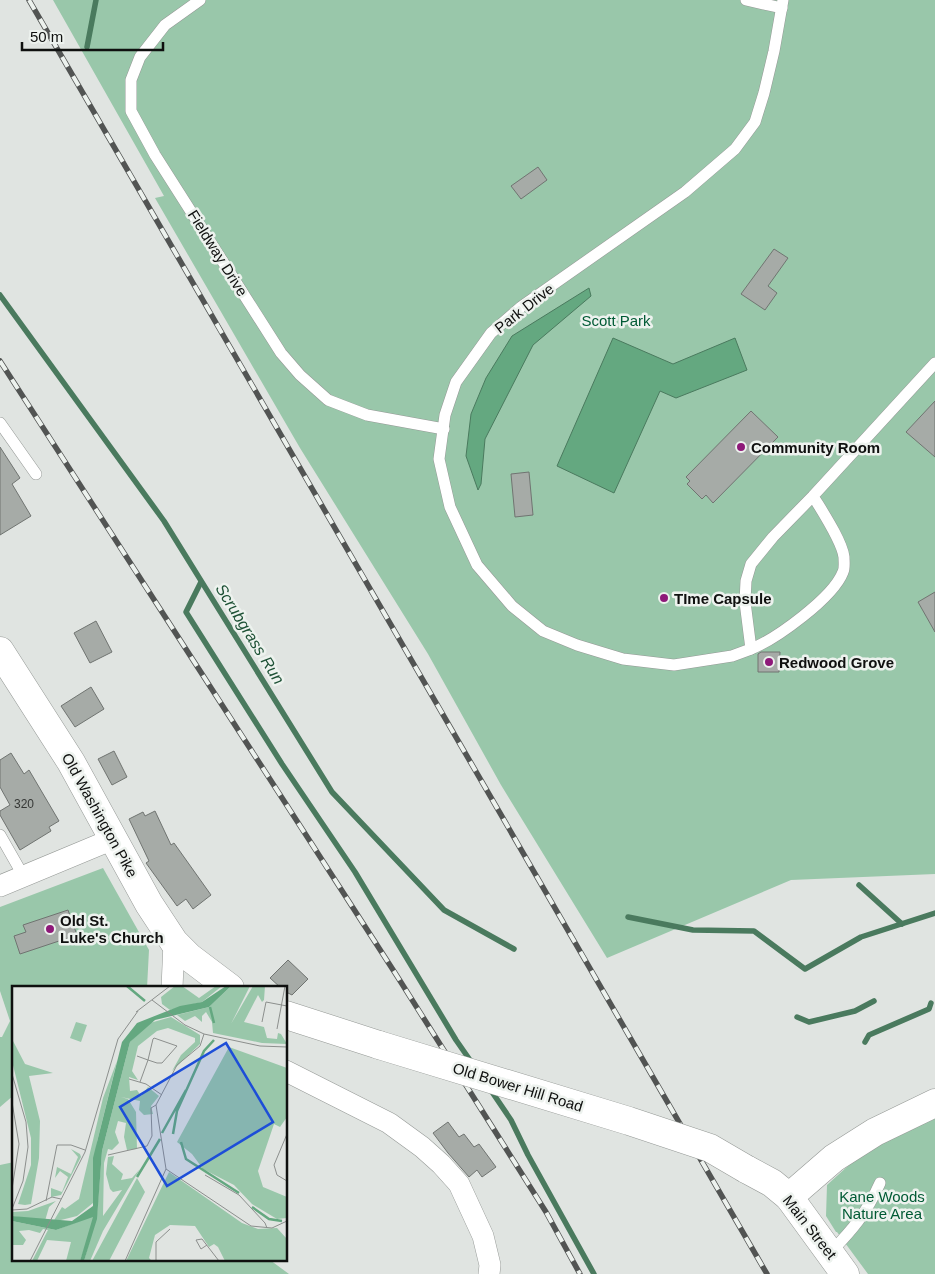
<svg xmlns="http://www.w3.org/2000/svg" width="935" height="1274" font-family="Arial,sans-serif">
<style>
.green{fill:#99c7aa}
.water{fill:#64a880;stroke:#4a7a5e}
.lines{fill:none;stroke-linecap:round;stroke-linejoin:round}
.stream{stroke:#4a7a5e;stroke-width:5.5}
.building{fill:#a6aba7;stroke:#707471}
.service-casing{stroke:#959996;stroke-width:12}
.minor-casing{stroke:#959996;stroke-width:22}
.tertiary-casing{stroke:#959996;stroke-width:29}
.service{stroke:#fff;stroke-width:11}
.minor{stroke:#fff;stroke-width:21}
.tertiary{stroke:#fff;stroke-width:28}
.rail-casing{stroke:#525453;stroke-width:5.5}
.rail{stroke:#edf2ee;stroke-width:4;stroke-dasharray:11;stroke-linecap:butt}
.tertiary-bridge-casing{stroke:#959996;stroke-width:29;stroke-linecap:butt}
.tertiary-bridge{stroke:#fff;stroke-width:28}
.poi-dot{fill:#8e1979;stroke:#edf2ee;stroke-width:2}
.labels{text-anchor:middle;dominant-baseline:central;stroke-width:5;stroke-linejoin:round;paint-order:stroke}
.number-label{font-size:12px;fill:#353735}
.street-label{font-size:15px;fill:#0f100f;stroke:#edf2ee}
.park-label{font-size:15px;fill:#005a34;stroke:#edf2ee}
.poi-label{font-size:15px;font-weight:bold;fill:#0f100f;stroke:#edf2ee;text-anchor:start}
.water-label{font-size:16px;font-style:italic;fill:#1d5135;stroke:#edf2ee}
.inset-river{fill:none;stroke:#64a880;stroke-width:2.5}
.inset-road{fill:none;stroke:#8c8f8d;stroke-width:1}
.view{fill:#1d4ed8;fill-opacity:0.15;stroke:#1d4ed8;stroke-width:2.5}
.inset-edge{fill:none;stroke:#0f100f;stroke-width:2.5}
</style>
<rect width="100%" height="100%" fill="#e0e4e1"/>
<g class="green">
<path d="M53,0H935V874L791,880L607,958L501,785L428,654L300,448L155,198L164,196Z"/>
<path d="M103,868L149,950L147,988H14V1095L0,1107V1037H2L10,1021L0,991V907Z"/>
<path d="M935,1118V1274H868L837,1232H836L826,1216L827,1185L860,1155Z"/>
<path d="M14,1162V1260H270L289,1274H0V1165Z"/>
</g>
<g class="water">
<path d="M589,288L591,296L533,345L485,439L481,484L478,490L466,456L471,414L486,378L512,336Z"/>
<path d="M613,338L673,364L735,338L747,370L676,398L660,391L614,493L557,466Z"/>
</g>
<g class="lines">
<g class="stream">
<path d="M87,47L96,0"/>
<path d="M0,295L164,521L332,792L444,910L514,949"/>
<path d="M201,582L186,612L282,764L355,872L456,1040L472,1063"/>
<path d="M859,885L902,924"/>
<path d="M628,917L693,930L754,931L805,969L861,937L935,913"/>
<path d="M797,1017L809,1022L855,1011L874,1001"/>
<path d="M865,1042L869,1035L929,1009L931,1003"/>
<path d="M490,1089L511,1120L528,1155L594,1274"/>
</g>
</g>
<g class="building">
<path d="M538,167L547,180L521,199L511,186Z"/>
<path d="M774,249L788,258L768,286L777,293L765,310L741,294Z"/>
<path d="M935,401V457L906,432Z"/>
<path d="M751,411L778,437L713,503L706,495L702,499L687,484L690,481L686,477Z"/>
<path d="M0,447L20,478L12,484L31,516L0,535Z"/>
<path d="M529,472L533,515L515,517L511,474Z"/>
<path d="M935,592V632L918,602Z"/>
<path d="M96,621L112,652L90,663L74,633Z"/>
<path d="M761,652H780L779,672H758V654Z"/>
<path d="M91,687L104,709L75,727L61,706Z"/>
<path d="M114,751L127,777L112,785L98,759Z"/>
<path d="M11,753L24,774L29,770L59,821L49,827L51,831L20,850L0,815V811L10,805L0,787V760Z"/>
<path d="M155,811L171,845L174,843L211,895L193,909L186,899L177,906L146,863L149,861L129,819L143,812L145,816Z"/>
<path d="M68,910L77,935L20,954L14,936L26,932L23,925Z"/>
<path d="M288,960L308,979L292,995L286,992V988H281L270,978Z"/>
<path d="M448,1122L459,1137L464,1134L474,1147L479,1144L496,1167L482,1177L477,1170L469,1177L448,1153L433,1133Z"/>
</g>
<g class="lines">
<g class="service-casing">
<g id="service">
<path d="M200,0L165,25L140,57L131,80V111L155,155L281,353L300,375L328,400L367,415L444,429"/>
<path d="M746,0L782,8"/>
<path d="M0,423L36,474"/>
<path d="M813,496C822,511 842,541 844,557C844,562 845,568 843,572C833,598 776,639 751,649L745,602L746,581L751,564L773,537L813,496L935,363"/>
<path d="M751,649L732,656L674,665L623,659L577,645L543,631L512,606L477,565L450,507L439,459L445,415L456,382L491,333L521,307L685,192L735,149L755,122L764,93L774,51L783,0"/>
<path d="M0,835L24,877"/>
<path d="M830,1253C853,1229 866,1214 880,1183"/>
</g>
</g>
<g class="minor-casing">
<g id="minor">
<path d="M0,886L113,839"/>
<path d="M172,988L174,942"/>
<path d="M286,1071L389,1123L422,1147L441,1164L459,1184L483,1236L490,1265L489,1274"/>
</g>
</g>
<g class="tertiary-casing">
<g id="tertiary">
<path d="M0,651L71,762L149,904L174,942L189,957L230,988"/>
<path d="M286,1015L379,1045"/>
<path d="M746,1169L772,1183L789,1197L845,1274"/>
<path d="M789,1197L834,1158L875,1132L935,1103"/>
</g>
</g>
<use href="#service" class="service"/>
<use href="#minor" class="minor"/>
<use href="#tertiary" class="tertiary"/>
<g class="rail-casing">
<g id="rail">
<path d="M29,0L767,1274"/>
<path d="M0,361L397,976L546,1212L580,1274"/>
</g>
</g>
<use href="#rail" class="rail"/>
<g class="tertiary-bridge-casing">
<path id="tertiary-bridge" d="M379,1045L629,1121L710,1148L746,1169"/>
</g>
<use href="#tertiary-bridge" class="tertiary-bridge"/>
</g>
<g class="poi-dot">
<circle cx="741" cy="447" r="5"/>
<circle cx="664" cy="598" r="5"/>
<circle cx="769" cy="662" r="5"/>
<circle cx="50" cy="929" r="5"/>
</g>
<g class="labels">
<g class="number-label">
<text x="24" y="804">320</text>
</g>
<g class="street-label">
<text transform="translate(218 253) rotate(58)">Fieldway Drive</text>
<text transform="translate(524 308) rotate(-38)">Park Drive</text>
<text transform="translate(100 815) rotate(61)">Old Washington Pike</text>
<text transform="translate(518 1087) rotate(17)">Old Bower Hill Road</text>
<text transform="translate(810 1227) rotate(52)">Main Street</text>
</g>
<g class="park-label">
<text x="616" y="320">Scott Park</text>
<text x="882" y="1196">Kane Woods<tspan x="882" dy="17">Nature Area</tspan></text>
</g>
<g class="poi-label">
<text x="751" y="447">Community Room</text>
<text x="674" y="598">TIme Capsule</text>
<text x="779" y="662">Redwood Grove</text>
<text x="60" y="920">Old St.<tspan x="60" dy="17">Luke's Church</tspan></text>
</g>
<g class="water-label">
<text transform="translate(250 634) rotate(58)">Scrubgrass Run</text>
</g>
</g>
<g transform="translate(12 986)">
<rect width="275" height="275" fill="#e0e4e1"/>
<path d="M163,0H170L187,12L204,0H210L190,16L158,24L150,18L149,11ZM219,0H238L219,38L241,0H253L252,14L250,16L246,9L232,36L252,41L255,52L265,53L266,47L269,48L275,58L250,57L201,47L200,36L194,26L190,30V36L183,30L173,35L165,29L197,21ZM159,31L188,49V58L160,85L169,69L183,56V52L156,42L145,45L126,60L120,85L126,94L117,91L118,105L125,104L129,110L136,101L147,110L139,120L141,128L132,129L127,124L128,115L109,111L116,113L124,126L125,163L115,164L112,151L114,137L106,135L103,146L107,157L100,164L96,163L92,177L91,230L110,204L101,206L98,203L94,188L96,171L102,170L100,178L111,188L109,194L120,192L128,183L91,245L78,275H72L85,228L90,165L118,56L138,37ZM64,36L75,39L69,56L58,52ZM0,53L13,78L41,87L17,90L28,135L27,172L19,218L13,219L6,218L19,179V152L0,75ZM217,61L275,82V131L268,141L262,138L246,185L251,201L275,211V232L265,233L240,218L222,199L191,183L180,168L165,156ZM105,75L85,156L81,217L65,230L41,236L50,221L53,223L67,213L91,112ZM59,163L68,168L69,171L49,209L39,211V202L50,206L56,191L48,185L43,192L45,181L59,188L66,171ZM157,186L230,237L246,243L265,242L275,253V275H213L206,261L202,258L197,261L183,240L158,239L143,249L137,272L140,275H114ZM125,192L133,206L97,275H80ZM44,215L37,221L33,235L0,230V226L16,225ZM78,231H82L79,244L68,275H54L59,256L35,254L25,275H20L36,244L31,243L28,247L17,244L7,245L14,254L11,259H0V235L44,244Z" fill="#99c7aa"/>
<path d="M214,0H219L197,21L143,34L118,56L90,165L85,233L72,275H68L81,231L44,244L0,235V230L60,235L81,220V172L110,56L125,37L168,20L190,16Z" fill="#64a880"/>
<path class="inset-river" d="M115,0L133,15M198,21L202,37M150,147L174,104M161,148L165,125L192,65L202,54M169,156L174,173L227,207M125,191L148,153M240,221L257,233L270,235"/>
<path class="inset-road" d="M140,14L173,39L192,48L248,60L275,61M124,26L158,0M250,36L254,16L275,20M265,43L273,0M125,70L136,74L145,77H150L165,60L142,52L141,53L136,74L128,96M0,88L14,136L16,161L11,195L0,223M117,93L134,98L150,109M0,116L7,158L0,203M275,148L262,179L265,189L275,195M96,169L135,160L140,150L139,122L144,119L165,79L188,60L192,48M154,183L239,240L260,242L275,235M193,189L227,209L253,237L255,242M34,215L45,159H59L73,164M0,224L15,223L40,211L49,213M195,259L189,263L184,254L190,253L207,275M18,275L73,166L106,53L126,25M113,275L154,183L144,119M144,275V256L158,243"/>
<path class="view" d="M214,57L261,136L155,200L108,121Z"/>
<rect width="275" height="275" class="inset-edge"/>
</g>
<path d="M22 42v8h141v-8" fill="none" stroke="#0f100f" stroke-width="2.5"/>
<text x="30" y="42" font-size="15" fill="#0f100f" stroke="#edf2ee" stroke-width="4" paint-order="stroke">50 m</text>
</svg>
